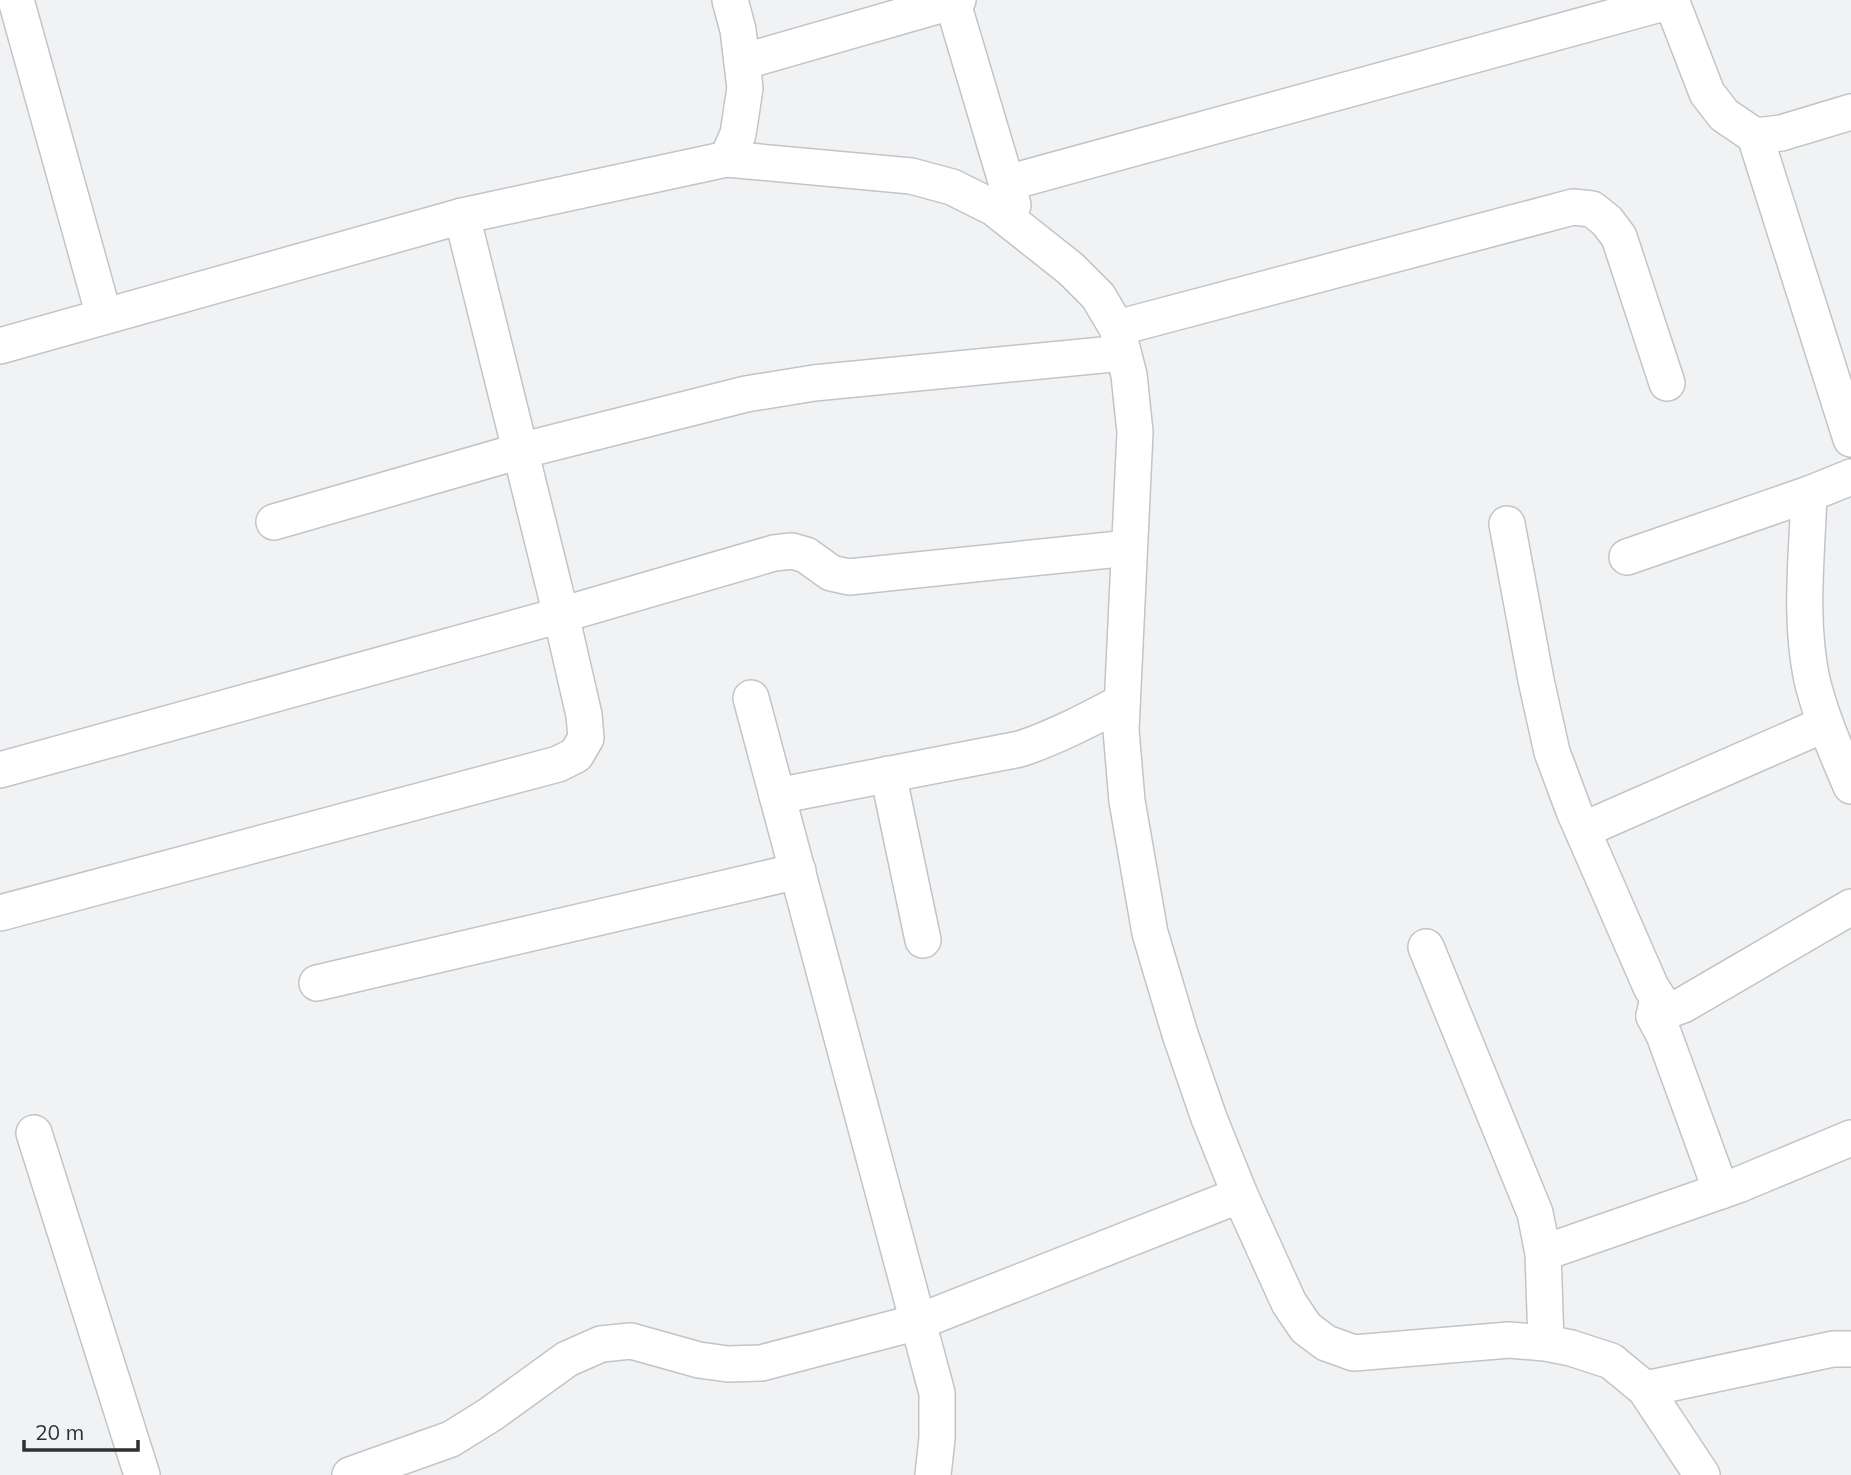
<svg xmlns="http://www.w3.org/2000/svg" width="1851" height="1475" font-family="Mulish,sans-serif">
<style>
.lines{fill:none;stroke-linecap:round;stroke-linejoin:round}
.street-casing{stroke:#c3c4c6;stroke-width:38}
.street{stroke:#fff;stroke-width:35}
</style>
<rect width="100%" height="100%" fill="#f1f2f4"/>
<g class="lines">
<g class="street-casing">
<g id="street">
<path d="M16,0L104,316"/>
<path d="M952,0L1013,205"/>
<path d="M1671,0L1707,93L1724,115L1755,136L1781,133L1851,112"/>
<path d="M742,62L958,0"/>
<path d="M1755,136L1851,439"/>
<path d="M727,159L911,176L952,187L994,208L1071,269L1098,296L1117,328L1129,375L1135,432L1121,730L1127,801L1150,933L1180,1034L1209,1118L1240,1195L1289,1303L1306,1328L1326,1343L1354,1353L1509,1340L1546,1343L1571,1348L1611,1361L1645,1389L1702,1475"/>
<path d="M1007,183L1671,1"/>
<path d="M1117,328L1573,207L1592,209L1607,221L1619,237L1667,383"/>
<path d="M0,346L462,216L727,159L738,134L745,88L738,30L730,0"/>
<path d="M1851,477L1809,494C1807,555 1799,620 1812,680C1821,717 1836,751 1851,786"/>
<path d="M274,522L520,451L746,394L814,383L1123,353"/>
<path d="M1507,524L1536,680L1552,752L1574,811L1651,987L1658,998L1654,1016L1683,1005L1851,907"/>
<path d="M1627,557L1809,494"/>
<path d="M751,698L937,1393V1438L933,1475"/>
<path d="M0,770L561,615L774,553L792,551L806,555L831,573L849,577L1129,548"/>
<path d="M888,774L923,940"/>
<path d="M777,796L1020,749C1056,737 1088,720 1122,702"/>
<path d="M1583,830L1825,724"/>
<path d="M0,913L558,764L576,755L586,738L584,715L561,615L462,216"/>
<path d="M1426,947L1535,1213L1543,1253L1546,1343"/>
<path d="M317,983L798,871"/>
<path d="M1654,1016L1664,1035L1721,1191"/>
<path d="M34,1133L142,1475"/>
<path d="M1543,1253L1738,1185L1851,1138"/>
<path d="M1645,1389L1833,1349H1851"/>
<path d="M350,1475L451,1439L491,1414L567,1359L601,1344L631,1341L699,1360L728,1364L761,1363L918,1322L1240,1195"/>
</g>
</g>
<use href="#street" class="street"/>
</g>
<path d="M24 1440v10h114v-10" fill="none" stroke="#2f3031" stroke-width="3.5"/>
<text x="35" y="1440" font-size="21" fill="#2f3031" stroke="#f1f2f4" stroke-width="5" paint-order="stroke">20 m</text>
</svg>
